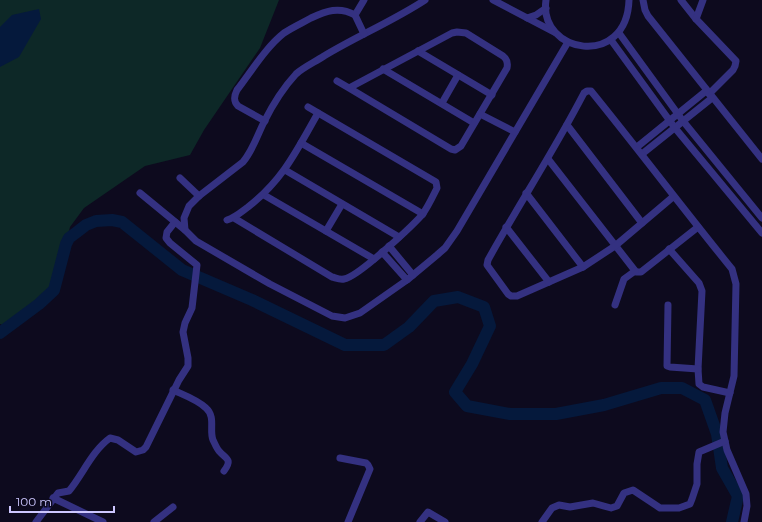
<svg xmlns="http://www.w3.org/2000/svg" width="762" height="522" font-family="Montserrat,sans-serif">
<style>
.green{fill:#0d2827}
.water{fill:#05193c}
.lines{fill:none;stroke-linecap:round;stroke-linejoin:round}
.river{stroke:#05193c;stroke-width:12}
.street{stroke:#343181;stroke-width:7}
</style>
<rect width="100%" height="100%" fill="#0d0a1e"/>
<path class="green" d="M0,0H279L260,48L204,130L190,155L145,166L84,208L70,227L54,290L39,304L8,327L0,324Z"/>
<path class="water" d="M39,9L41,19L19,57L0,67V27L12,15Z"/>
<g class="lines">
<path class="river" d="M0,333L39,304L54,290L66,244L69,238L77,232L86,225L96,221L112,220L122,222L182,270L252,300L345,345H384L409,327L434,301L458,297L484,307L490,326L472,364L455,392L467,406L510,414H556L604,405L661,388H682L705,400L717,434L722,468L738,496L732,522"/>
<g class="street">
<path d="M425,0C393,21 357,36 324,56C315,62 304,67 296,74C284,87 272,106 264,122C257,136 253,150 243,162L199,196L189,206L184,218L185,230L196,241L270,284L332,316L345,318L360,313L407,280L437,255L445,248L457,231L568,42"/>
<path d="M493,0L554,32"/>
<path d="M546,0C538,54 627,69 629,0"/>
<path d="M643,0L645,10L648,16L762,159"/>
<path d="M681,0L696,19L736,61L735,66L733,70L709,94"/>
<path d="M355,15L364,0"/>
<path d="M527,18L536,15L546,8"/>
<path d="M696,19L703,0"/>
<path d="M619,33L683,121L762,218"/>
<path d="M611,40L675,128L762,233"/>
<path d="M418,51L492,95"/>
<path d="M383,69L474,123"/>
<path d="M337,81L349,88L452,33L457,32L466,33L503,56C507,59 508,63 507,68L461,146L455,150L451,149L349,88"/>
<path d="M442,103L458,75"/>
<path d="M480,114L515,132"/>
<path d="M265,121L238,106C233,101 234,96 237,90C251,72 266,47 284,33C293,27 302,23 311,18C326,11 339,6 355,15L364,34"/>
<path d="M567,125L642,223"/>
<path d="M301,143L423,214"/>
<path d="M637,147L706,91"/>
<path d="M642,154L712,98"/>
<path d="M548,159L636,272H641L698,227"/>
<path d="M285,170L399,237"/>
<path d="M180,178L199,196"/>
<path d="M140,193L185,230"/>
<path d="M526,193L583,267"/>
<path d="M264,195L374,259"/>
<path d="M674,196L615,246L583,267L517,296H511L508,294L487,265L488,260C519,204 554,151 584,93L587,91H591C639,150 684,210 732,269L736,284L734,376L725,413L723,432L727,450L746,494L747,506L744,522"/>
<path d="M234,218L332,277C336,278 340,280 344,279C358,277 411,227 422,215C428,207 433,196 437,188L436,182L308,107"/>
<path d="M227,220C236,217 241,212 248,207C283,180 297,150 318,113"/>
<path d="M506,227L549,282"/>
<path d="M326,231L342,204"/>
<path d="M389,246L413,275"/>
<path d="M669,249L699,283L702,291L698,369L699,384L703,387L730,393"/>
<path d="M382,252L407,280"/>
<path d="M615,305L624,279L635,271"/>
<path d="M668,305L667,366L670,367L698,369"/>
<path d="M173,390C184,395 198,400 206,408C216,417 209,430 213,440C215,444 217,449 219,451C226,459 233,459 224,471"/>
<path d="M340,458L366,463L368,465L370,469L348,522"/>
<path d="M53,498L103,522"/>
<path d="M36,522L58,493L69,491C83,474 92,451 110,438L118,440L136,452L143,450L146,447L179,380L188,366V358L183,332L185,323L192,308L197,265L170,243L166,238L167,232L175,222"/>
<path d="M154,522L173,507"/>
<path d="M420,522L428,512L445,522"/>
<path d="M542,522L552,508L559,505L570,507L593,503L611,508L617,506L624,493L633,490L660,508H679L690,504L692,499L697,484V464L699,452L725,441"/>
</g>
</g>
<path d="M10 506v6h104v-6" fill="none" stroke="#cdc7ff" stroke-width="2"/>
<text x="16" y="506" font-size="12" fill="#cdc7ff" stroke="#0d0a1e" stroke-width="3" paint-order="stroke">100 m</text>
</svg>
